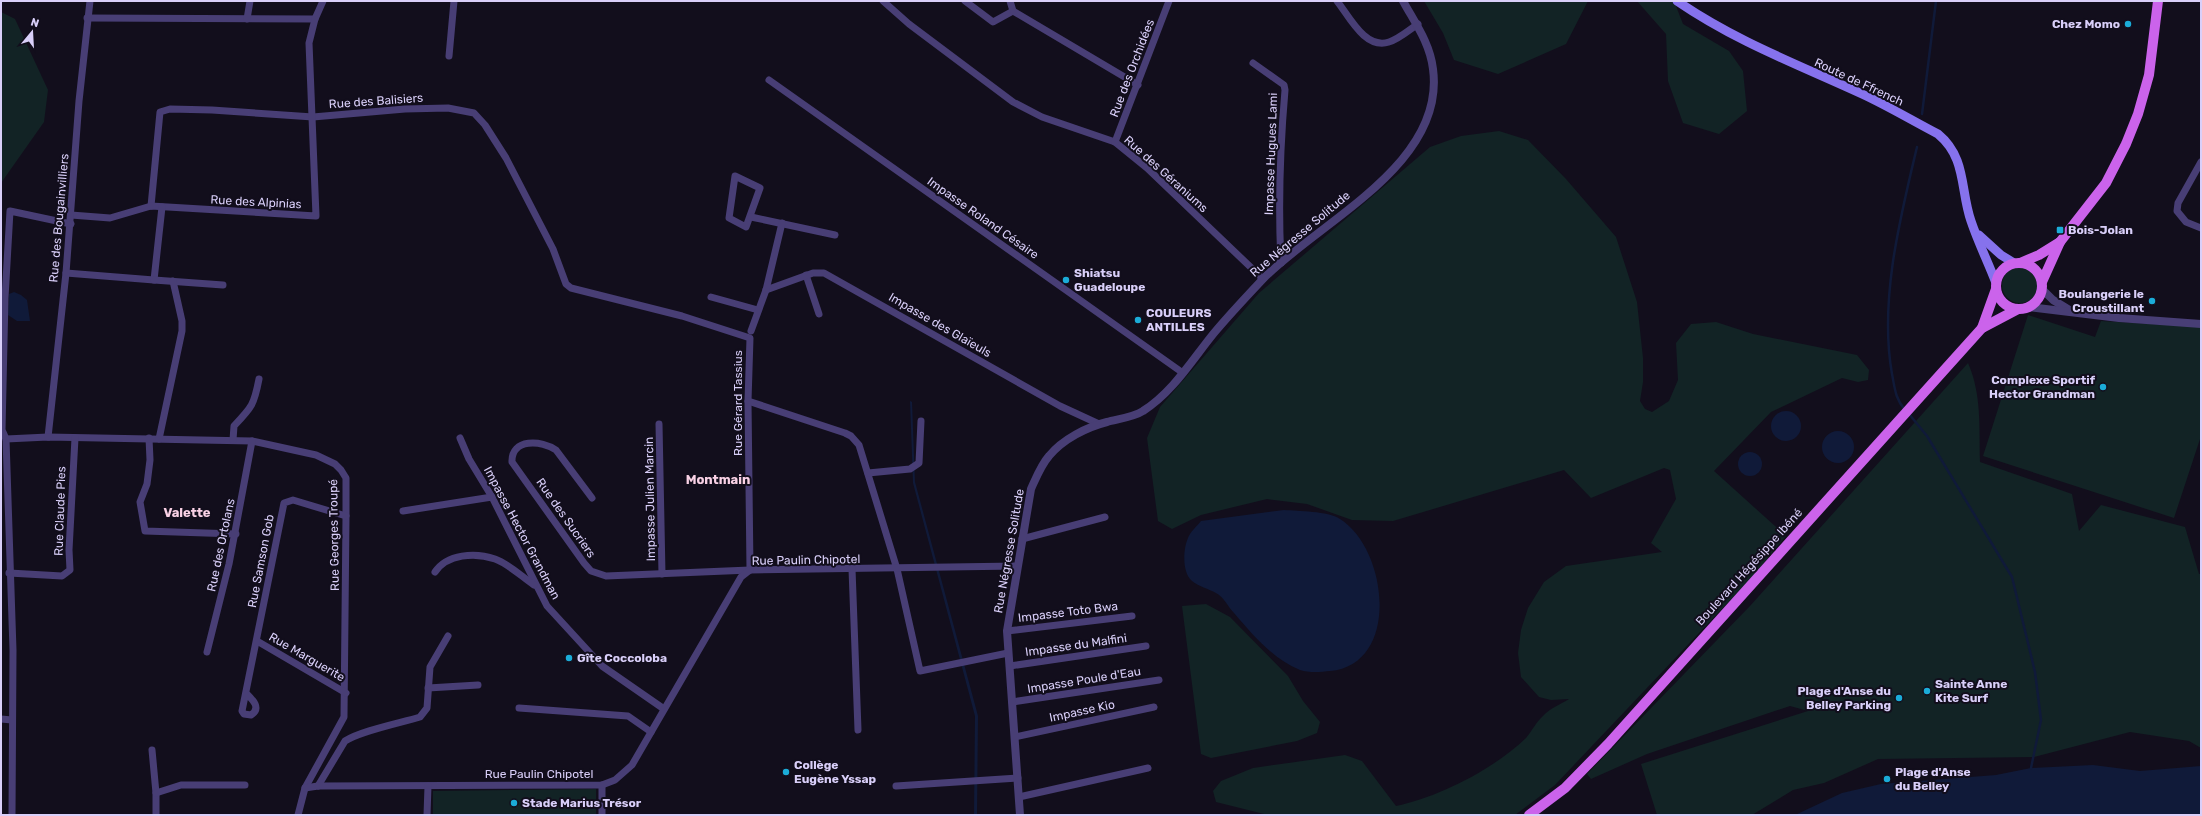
<svg xmlns="http://www.w3.org/2000/svg" width="2202" height="816" font-family="Rubik,sans-serif">
<style>
.green{fill:#122325}
.water{fill:#101a39}
.lines{fill:none;stroke-linecap:round;stroke-linejoin:round}
.stream{stroke:#101a39;stroke-width:2.5}
.minor{stroke:#483e75;stroke-width:7}
.tertiary{stroke:#483e75;stroke-width:8}
.secondary{stroke:#8672ed;stroke-width:9}
.primary{stroke:#cb63eb;stroke-width:10}
.poi-dot{fill:#1bacd8;stroke:#120e1c;stroke-width:1.5}
.labels{text-anchor:middle;dominant-baseline:central;stroke-width:4;stroke-linejoin:round;paint-order:stroke}
.poi-label{font-size:12px;font-weight:bold;fill:#d9cff9;stroke:#120e1c;text-anchor:start}
.street-label{font-size:12px;fill:#d9cff9;stroke:#120e1c}
.neighbourhood-label{font-size:13px;font-weight:bold;fill:#f9d1e5;stroke:#120e1c}
</style>
<rect width="100%" height="100%" fill="#120e1c"/>
<g class="green">
<path d="M1424,1H1588L1566,44L1498,74L1454,60L1443,33Z"/>
<path d="M1637,1H1674L1683,24L1729,51L1743,71L1747,111L1719,134L1683,123L1668,81L1666,34Z"/>
<path d="M1,12L15,19L48,90L44,122L1,183Z"/>
<path d="M1499,131L1528,140L1566,179L1616,237L1637,302L1643,358V382L1640,401L1645,409L1652,412L1669,401L1678,380L1676,343L1691,324L1716,322L1753,334L1857,355L1869,370L1868,380L1858,382L1842,378L1771,412L1714,471L1786,536L1754,575L1555,785L1515,815H1268L1216,802L1213,791L1221,781L1253,768L1345,755L1362,761L1396,806C1439,797 1494,769 1526,738C1532,731 1536,722 1543,716C1549,709 1561,704 1569,699L1551,700L1539,697L1521,677L1518,653L1521,630L1528,608L1544,582L1566,566L1662,552L1651,543L1676,499L1670,470L1664,468L1591,498L1564,470L1393,521L1352,520L1307,504L1267,499L1201,515L1172,529L1158,521L1147,438L1160,407L1259,293L1430,147L1461,136Z"/>
<circle cx="2020" cy="285" r="18"/>
<path d="M2028,315L2095,337L2101,321L2201,327V436L2174,518L1983,456Z"/>
<path d="M1968,363C1982,395 1979,428 1980,462L2072,494L2079,531L2101,505L2185,527L2199,574H2201V748L2189,741L2130,732L2034,757L1878,759L1824,783L1793,790L1752,815H1657L1641,764L1808,711L1790,706L1647,754L1591,779L1587,774L1750,606Z"/>
<path d="M1206,604L1230,617L1288,676L1303,701L1320,722L1317,733L1297,741L1211,758L1201,754L1182,606Z"/>
<path d="M596,789V815H433V791Z"/>
</g>
<g class="water">
<path d="M14,292L21,295L27,300L30,321H17L8,315L9,294Z"/>
<path d="M910,401L912,402L915,482L978,716L977,815H974L975,716L913,483Z"/>
<circle cx="1786" cy="426" r="15"/>
<circle cx="1838" cy="447" r="16"/>
<circle cx="1750" cy="464" r="12"/>
<path d="M1284,510C1298,511 1328,511 1340,519C1388,549 1401,664 1330,671C1321,672 1309,673 1300,670C1273,659 1253,635 1234,613C1228,607 1224,597 1216,593C1209,589 1198,586 1192,581C1182,573 1183,549 1188,538C1190,532 1197,526 1201,521Z"/>
<path d="M2093,765L2140,771L2201,766V815H1795L1842,793L1881,784L1996,775L2031,768Z"/>
</g>
<g class="lines">
<g class="stream">
<path d="M1922,114L1936,1"/>
<path d="M1905,410C1895,398 1895,389 1892,374C1879,301 1900,218 1917,147"/>
<path d="M1909,414L1927,436L2012,577L2035,672L2041,720L2031,768"/>
</g>
<g class="minor">
<path d="M883,1L909,24L1013,102L1042,117L1115,142L1147,168L1263,279"/>
<path d="M965,1L993,22L1013,11"/>
<path d="M1010,1L1013,11L1138,85"/>
<path d="M1337,1C1349,16 1365,50 1389,42C1399,39 1409,30 1418,24"/>
<path d="M87,18L315,19"/>
<path d="M247,19L250,1"/>
<path d="M449,56L454,1"/>
<path d="M1253,63L1284,85L1285,90C1280,148 1278,204 1281,263"/>
<path d="M769,80L1183,373"/>
<path d="M1115,142L1169,1"/>
<path d="M2201,162L2178,203L2177,211L2186,222L2201,228"/>
<path d="M735,176L760,188L746,227L729,218Z"/>
<path d="M151,206L160,112L170,109L212,110L313,117L405,109L448,108L474,113L485,125L506,158L553,249L566,284L571,288L682,316L750,338L748,401L750,570"/>
<path d="M71,215L110,218L151,206L316,216L309,43L315,19L323,1"/>
<path d="M751,217L835,235"/>
<path d="M66,273L154,280L162,207"/>
<path d="M806,275L819,314"/>
<path d="M154,280L223,285"/>
<path d="M766,290L813,273H824L1060,406L1099,424"/>
<path d="M711,297L758,310"/>
<path d="M751,331L766,290L782,223"/>
<path d="M748,401L845,433L851,436L859,445L897,569L920,671L1008,653"/>
<path d="M659,424L662,574"/>
<path d="M48,437L66,273L79,101L90,1"/>
<path d="M149,438L150,460L147,484L140,502L145,531L236,534"/>
<path d="M460,438L469,459L492,497L547,606L602,666L664,709"/>
<path d="M6,439L48,437L252,441L316,455L335,464L341,470L346,478V516L344,717L305,788L298,815"/>
<path d="M159,439L182,331V321L173,281"/>
<path d="M233,440L234,426C252,407 254,405 259,379"/>
<path d="M868,473L910,469L919,463L921,421"/>
<path d="M592,498L556,450C542,440 511,438 512,462L584,563L591,571L606,576L750,570L1017,566"/>
<path d="M403,511L492,497"/>
<path d="M1022,539L1105,517"/>
<path d="M852,569L858,730"/>
<path d="M435,572C447,554 475,552 495,559C509,564 522,577 534,585"/>
<path d="M9,573L62,576L70,570L69,550L75,438"/>
<path d="M1007,631L1132,616"/>
<path d="M257,641L346,693"/>
<path d="M207,652L229,564L252,441"/>
<path d="M1010,666L1146,646"/>
<path d="M428,688L478,685"/>
<path d="M246,693C252,699 262,708 251,715L244,714L242,711L284,503L293,500L346,516"/>
<path d="M1012,702L1159,680"/>
<path d="M519,708L628,716L651,732"/>
<path d="M1,719L12,720"/>
<path d="M1015,737L1154,707"/>
<path d="M152,750L156,793V815"/>
<path d="M602,785V815"/>
<path d="M318,786L345,741C360,731 400,723 420,717L427,708L430,667L448,636"/>
<path d="M896,786L1018,778"/>
<path d="M305,788L318,786L602,785L615,780L632,765L741,577L750,570"/>
<path d="M156,793L181,785H245"/>
<path d="M1019,797L1148,768"/>
<path d="M12,815L13,650L6,439L2,430L5,298L10,211L71,224"/>
<path d="M427,815L428,786"/>
</g>
<g class="tertiary">
<path d="M2042,289L2053,300L2071,311"/>
<path d="M2029,307L2119,318L2201,324"/>
<path d="M1020,815L1007,631L1031,489C1036,478 1041,465 1049,456C1063,439 1087,427 1107,422C1118,419 1134,417 1143,411C1173,392 1192,360 1214,333C1229,315 1246,297 1262,280C1318,222 1446,165 1433,69C1430,43 1415,23 1403,1"/>
</g>
<g class="secondary">
<path d="M1677,1C1737,42 1797,64 1862,94C1888,106 1913,121 1938,134C1967,158 1960,190 1971,221C1978,242 1988,262 1996,283"/>
<path d="M1979,235L2001,255L2014,263"/>
</g>
<g class="primary">
<circle cx="2019" cy="286" r="23"/>
<path d="M2020,263L2039,255L2060,242"/>
<path d="M2042,282L2060,242L2106,183L2126,144L2138,114L2149,75L2158,1"/>
<path d="M1982,328L1996,289"/>
<path d="M1529,815L1565,788L1608,744L1982,328L2018,309"/>
</g>
</g>
<g class="poi-dot">
<circle cx="2128" cy="24" r="4"/>
<rect x="2056" y="226" width="8" height="8" rx="2"/>
<circle cx="1066" cy="280" r="4"/>
<circle cx="2152" cy="301" r="4"/>
<circle cx="1138" cy="320" r="4"/>
<circle cx="2103" cy="387" r="4"/>
<circle cx="569" cy="658" r="4"/>
<circle cx="1927" cy="691" r="4"/>
<circle cx="1899" cy="698" r="4"/>
<circle cx="786" cy="772" r="4"/>
<circle cx="1887" cy="779" r="4"/>
<circle cx="514" cy="803" r="4"/>
</g>
<g class="labels">
<g class="poi-label">
<text x="2120" y="24" text-anchor="end">Chez Momo</text>
<text x="2068" y="230">Bois-Jolan</text>
<text x="1074" y="273">Shiatsu<tspan x="1074" dy="14">Guadeloupe</tspan></text>
<text x="2144" y="294" text-anchor="end">Boulangerie le<tspan x="2144" dy="14">Croustillant</tspan></text>
<text x="1146" y="313">COULEURS<tspan x="1146" dy="14">ANTILLES</tspan></text>
<text x="2095" y="380" text-anchor="end">Complexe Sportif<tspan x="2095" dy="14">Hector Grandman</tspan></text>
<text x="577" y="658">Gîte Coccoloba</text>
<text x="1935" y="684">Sainte Anne<tspan x="1935" dy="14">Kite Surf</tspan></text>
<text x="1891" y="691" text-anchor="end">Plage d'Anse du<tspan x="1891" dy="14">Belley Parking</tspan></text>
<text x="794" y="765">Collège<tspan x="794" dy="14">Eugène Yssap</tspan></text>
<text x="1895" y="772">Plage d'Anse<tspan x="1895" dy="14">du Belley</tspan></text>
<text x="522" y="803">Stade Marius Trésor</text>
</g>
<g class="street-label">
<text transform="translate(1132 68) rotate(-69)">Rue des Orchidées</text>
<text transform="translate(1859 82) rotate(25)">Route de Ffrench</text>
<text transform="translate(376 101) rotate(-4)">Rue des Balisiers</text>
<text transform="translate(1271 154) rotate(-88)">Impasse Hugues Lami</text>
<text transform="translate(1166 174) rotate(42)">Rue des Géraniums</text>
<text transform="translate(256 202) rotate(3)">Rue des Alpinias</text>
<text transform="translate(59 218) rotate(-85)">Rue des Bougainvilliers</text>
<text transform="translate(983 218) rotate(35)">Impasse Roland Césaire</text>
<text transform="translate(1300 234) rotate(-40)">Rue Négresse Solitude</text>
<text transform="translate(940 325) rotate(30)">Impasse des Glaïeuls</text>
<text transform="translate(738 403) rotate(-90)">Rue Gérard Tassius</text>
<text transform="translate(650 499) rotate(-91)">Impasse Julien Marcin</text>
<text transform="translate(60 511) rotate(-88)">Rue Claude Pies</text>
<text transform="translate(566 518) rotate(55)">Rue des Sucriers</text>
<text transform="translate(522 533) rotate(62)">Impasse Hector Grandman</text>
<text transform="translate(334 535) rotate(-91)">Rue Georges Troupé</text>
<text transform="translate(221 545) rotate(-78)">Rue des Ortolans</text>
<text transform="translate(1009 551) rotate(-80)">Rue Négresse Solitude</text>
<text transform="translate(806 560) rotate(-1)">Rue Paulin Chipotel</text>
<text transform="translate(261 561) rotate(-79)">Rue Samson Gob</text>
<text transform="translate(1749 567) rotate(-48)">Boulevard Hégésippe Ibéné</text>
<text transform="translate(1068 612) rotate(-7)">Impasse Toto Bwa</text>
<text transform="translate(1076 645) rotate(-8)">Impasse du Malfini</text>
<text transform="translate(307 657) rotate(30)">Rue Marguerite</text>
<text transform="translate(1084 680) rotate(-9)">Impasse Poule d'Eau</text>
<text transform="translate(1082 711) rotate(-12)">Impasse Kio</text>
<text x="539" y="774">Rue Paulin Chipotel</text>
</g>
<g class="neighbourhood-label">
<text x="718" y="479">Montmain</text>
<text x="187" y="512">Valette</text>
</g>
</g>
<rect width="2202" height="816" fill="none" stroke="#d9cff9" stroke-width="4"/>
<g transform="translate(32 32) rotate(18)" stroke="#120e1c" stroke-width="3" paint-order="stroke">
<path d="M0-3L7 15L0 10L-7 15Z" fill="#d9cff9"/>
<text y="-6" font-size="11" font-weight="bold" text-anchor="middle" fill="#d9cff9">N</text>
</g>
</svg>
